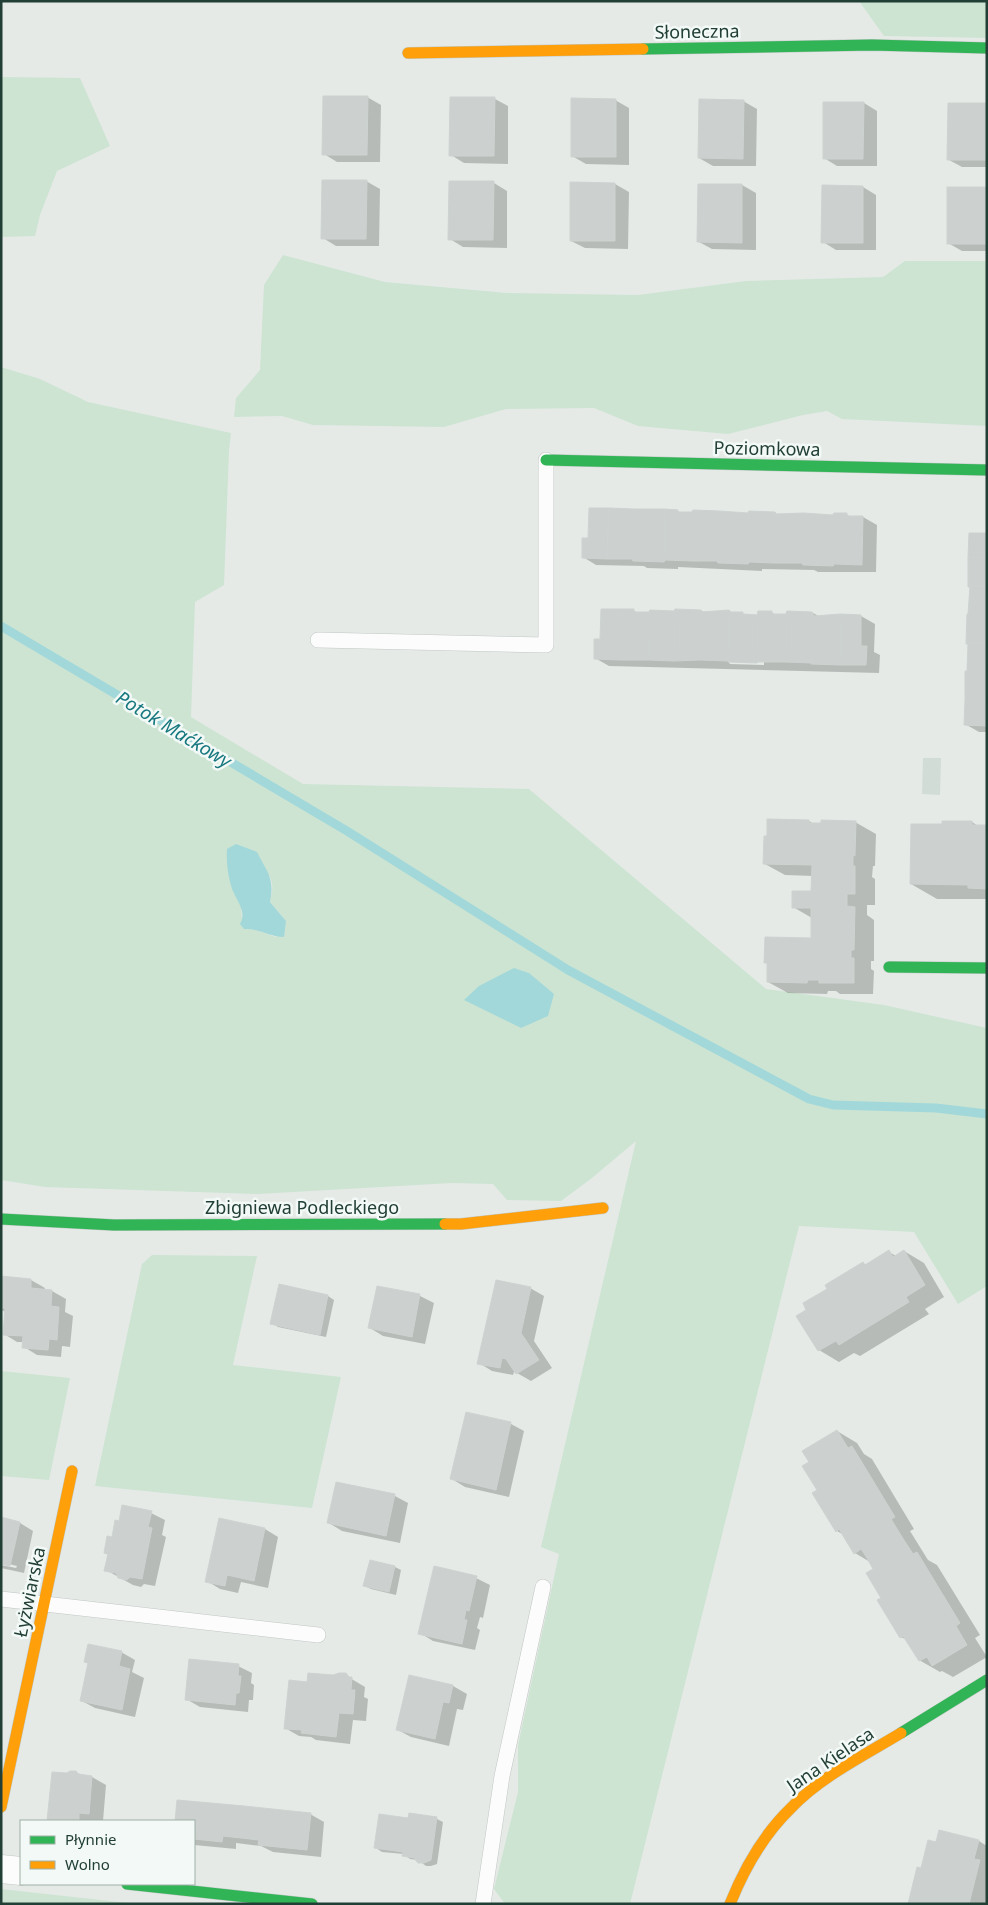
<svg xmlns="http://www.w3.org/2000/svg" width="988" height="1905" font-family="'Noto Sans',sans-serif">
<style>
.built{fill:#d2dcd7}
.green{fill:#cde4d2;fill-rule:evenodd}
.water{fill:#a3d8da}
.shadow{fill:#0003;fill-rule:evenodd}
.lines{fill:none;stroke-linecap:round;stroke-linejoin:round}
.stream{stroke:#a3d8da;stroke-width:9}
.building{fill:#ccd1cf;stroke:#cdd3d0}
.lane-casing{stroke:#c2c7c4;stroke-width:16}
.street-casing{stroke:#c2c7c4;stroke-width:29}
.fast-casing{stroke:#c0c8c4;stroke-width:12}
.slow-casing{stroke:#c0c8c4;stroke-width:12}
.lane{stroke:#fbfcfb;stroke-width:15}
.street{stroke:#fbfcfb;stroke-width:28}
.fast{stroke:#30b455;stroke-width:11}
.slow{stroke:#ff9f0a;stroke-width:11}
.labels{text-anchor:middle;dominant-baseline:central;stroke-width:5;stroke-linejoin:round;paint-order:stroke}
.street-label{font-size:18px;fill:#213f34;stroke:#f3f9f6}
.water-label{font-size:19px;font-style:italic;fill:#18787f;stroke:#f3f9f6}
</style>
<rect width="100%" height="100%" fill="#e5eae7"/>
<path class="built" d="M923,758H941L940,795L922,794Z"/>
<g class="green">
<path d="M859,1H987V38L884,36Z"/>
<path d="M1,77L80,78L110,146L57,171L40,215L35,236L1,237Z"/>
<path d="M283,255L385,282L507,293L638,295L746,281L883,277L905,261H987V426L842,419L827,411L803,415L728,434L638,426L594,408L506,409L444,427L313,425L282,416L234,417L236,398L260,370L264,285Z"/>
<path d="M1,367L40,379L88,402L231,433L229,451L224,585L195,602L191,717L303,784L529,789L766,989L884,1005L987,1028V1286L958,1304L914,1232L799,1226L630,1904H505L494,1889L518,1792V1745L559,1554L541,1547L636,1141L592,1178L561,1201L507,1200L493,1184L452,1183L258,1194L45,1187L1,1180ZM267,872C274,883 273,889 270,902L286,921L276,937L253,929L242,919L241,909Z"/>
<path d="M152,1255L257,1256L233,1365L341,1377L312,1508L95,1486L142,1264Z"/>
<path d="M1,1371L70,1378L49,1480L1,1476Z"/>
<path d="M1,1889L137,1904H1Z"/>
</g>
<g class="water">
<path d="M236,844L257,852C267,872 275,878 270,902L286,921L284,937C270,937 258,928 244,929L240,924C247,912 237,901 232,889C228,877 226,862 227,849Z"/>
<path d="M514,968L529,973L554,994L548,1016L521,1028L464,1000L479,986Z"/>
</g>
<g class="shadow">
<path d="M367,97L381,105L380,162H337L324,154Z"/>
<path d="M495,99L508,106V164L464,163L451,155Z"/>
<path d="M615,100L629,108V165L586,164L572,156Z"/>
<path d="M743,101L757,109L756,166H713L699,158Z"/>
<path d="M864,103L877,111V166H837L824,158Z"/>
<path d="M987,104V167H962L949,160Z"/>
<path d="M366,181L380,189L379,246H336L323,238Z"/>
<path d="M494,183L507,191V248L463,247L450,239Z"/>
<path d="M615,184L629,192L628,249L585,248L571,241Z"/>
<path d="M699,185H742L756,193V250L712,249L699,242Z"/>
<path d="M863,187L876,195V250H836L823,242Z"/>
<path d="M987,189V251H962L948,243Z"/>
<path d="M677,511L682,513H775L780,516H835L834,515H847L852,517H863L877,525L876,572H818L814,570L762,569V571L678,567V569L647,568L644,566L596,565L583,557Z"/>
<path d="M987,534V732H979L965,724L971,587Z"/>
<path d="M602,610L634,611L639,613L676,612V610L702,611L705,613L730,612L746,616H759L771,612L776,615H788V613H813L820,617L829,615L861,616L875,624L874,652L880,655L879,673L609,666L595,658L601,640ZM728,661L764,662V665L730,664Z"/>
<path d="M769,820L809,821L814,824L855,822L876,834L875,866H873L872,877L875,879V905H867V915L874,920V961H871V969L874,971L873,994H840L836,991H828L827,994L788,993L768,982V964L766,963L812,939V918L793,907L812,892L813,876L785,875L765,864Z"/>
<path d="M972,822L978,826H987V899H937L911,884L944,825Z"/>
<path d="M904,1251L924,1263L944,1297L925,1309L929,1314L860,1356L854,1353L839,1362L819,1350L808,1310L828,1289L863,1263L867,1266L889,1252L896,1256Z"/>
<path d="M1,1277L31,1280L45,1288L44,1291H52L66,1299L65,1312L73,1316L70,1347L62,1346L61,1357L37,1355L24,1347V1342H17L4,1334L6,1312L1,1310Z"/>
<path d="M378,1287L420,1296L434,1303L425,1344L383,1336L370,1328Z"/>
<path d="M530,1288L544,1296L534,1341L552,1368L531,1381L517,1373L515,1369L513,1375L492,1371L479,1363Z"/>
<path d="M328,1296L334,1300L326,1337L278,1327L272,1323Z"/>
<path d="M467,1414L511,1424L524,1431L509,1497L465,1487L452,1479Z"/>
<path d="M837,1431L857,1443L864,1454L872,1459L914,1529L910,1531L928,1560L937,1565L980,1635L975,1638L987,1657L953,1677L942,1671L940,1672L919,1660L907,1640L901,1637L882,1598L875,1569L870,1562L855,1553L844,1535L837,1531L818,1491L811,1463Z"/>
<path d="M395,1496L408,1503L400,1543L342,1531L329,1523Z"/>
<path d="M151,1513L165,1520L162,1535L166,1537L155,1586L144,1584L141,1587L133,1585L106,1570L109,1555L105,1553L120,1522Z"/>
<path d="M220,1519L265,1529L278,1537L268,1588L241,1582L238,1593L220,1589L207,1581Z"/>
<path d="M20,1523L33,1531L24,1573L1,1568V1565L16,1568L17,1566L1,1562Z"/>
<path d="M395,1567L401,1570L396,1595L371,1589L365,1586Z"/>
<path d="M476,1578L490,1585L483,1618L480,1617L477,1628L480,1630L475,1650L433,1641L420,1633Z"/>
<path d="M121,1652L135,1660L132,1672L144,1678L135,1717L95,1708L82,1701Z"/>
<path d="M238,1666L252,1673L251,1683L254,1685L253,1700H249L248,1712L200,1707L186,1699Z"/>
<path d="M345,1675L365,1687L364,1697L368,1699L366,1721L353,1720L350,1744L316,1740L311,1737L299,1736L285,1728L308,1683Z"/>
<path d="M410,1676L453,1686L467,1694L463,1710L457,1709L449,1746L411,1737L398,1730Z"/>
<path d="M76,1772L82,1776L92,1777L106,1785L103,1821H48L53,1773L67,1774Z"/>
<path d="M179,1801L310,1814L324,1822L321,1857L273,1852L261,1846L236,1843V1849L194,1845V1821H177Z"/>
<path d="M410,1815L437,1819L443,1822L437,1864L431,1866H426L418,1860L410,1859L404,1854L382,1852L376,1848L409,1819Z"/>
<path d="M979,1841L987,1846V1904H909L922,1870L937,1844Z"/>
</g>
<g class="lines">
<path class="stream" d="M1,626L347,831L568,970L809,1099L833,1105L936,1108L987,1114"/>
</g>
<g class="building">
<path d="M323,96H368L367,155H322Z"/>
<path d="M450,97H495L494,156H449Z"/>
<path d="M571,98L616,99V157H571Z"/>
<path d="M699,99L744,100L743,159L698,158Z"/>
<path d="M823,102H864L863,159H823Z"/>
<path d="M948,103H987V160H947Z"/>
<path d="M322,180H367L366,239H321Z"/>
<path d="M449,181H494L493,240H448Z"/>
<path d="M570,182L615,183V241H570Z"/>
<path d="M698,184H742V243L697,242Z"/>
<path d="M822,185L863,186V243H821Z"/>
<rect x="947" y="187" width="40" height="57"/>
<path d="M589,508H609L607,559L582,558V538H588Z"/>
<path d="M609,508L634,509L633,561V559H607Z"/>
<path d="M634,509H665L664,562L633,561Z"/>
<path d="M665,509L678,510V512H692L693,510L692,561L665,560L664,562Z"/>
<path d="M693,510L719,511L718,563L717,561H692Z"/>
<path d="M719,511L748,513L749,511L748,564L718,563Z"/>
<path d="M749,511L775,512L774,563L749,562L748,564Z"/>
<path d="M775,512L776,514L804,513L803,565L802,563H774Z"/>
<path d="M804,513L833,515L834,513L833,566L803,565Z"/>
<path d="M834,513H847V516H863L862,565L834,564L833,566Z"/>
<path d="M969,533H987V558L968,557Z"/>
<path d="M968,557L987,558V586L968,587Z"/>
<path d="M970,586H987V615L968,614Z"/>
<path d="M601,609H621L619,660L594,659V639H600Z"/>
<path d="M621,609H634V612H649L650,610L648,660H619Z"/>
<path d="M675,609L674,661L648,660L650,610L675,611Z"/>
<path d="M675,609L701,610L700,660L674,661Z"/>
<path d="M701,610L702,612L729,610L728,661L700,660Z"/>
<path d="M729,610L731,612H743V614L758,615V611L757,663L728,662Z"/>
<path d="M758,611H772V614H786L787,611L786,662H758L757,663Z"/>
<path d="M787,611L812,612L811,663L786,662Z"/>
<path d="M812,612L814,616L841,614L840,665L811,664Z"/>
<path d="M841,614L861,615V646H867L866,665H840Z"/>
<path d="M967,614L987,615V643L966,644Z"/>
<path d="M968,643H987V672H967Z"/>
<path d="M965,671L987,672V701L965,700Z"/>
<path d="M965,700L987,701V726L964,725Z"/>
<path d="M767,819L809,820V823H821V820L856,821L855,856L853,855V866H855V894H847V906L855,907L854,950H851V958H854V983H819V980H808L807,983L767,982V963H764L765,937L811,938V908H792V891H811L812,865L763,864L764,836H767Z"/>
<path d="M942,821H972V825H987V889L968,888V885L910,884L911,824H942Z"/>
<path d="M889,1250L893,1257L904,1250L925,1285L906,1297L909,1302L839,1345L836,1341L818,1351L796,1316L806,1310L803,1303L827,1289L825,1285L863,1262L865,1265Z"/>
<path d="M1,1276L31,1279V1288L52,1290L51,1306L59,1307L57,1340L49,1339L48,1350L22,1348L23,1336L3,1335L5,1308H1Z"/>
<path d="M496,1280L531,1287L521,1333L539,1360L516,1374L506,1359L502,1358L500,1368L477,1364Z"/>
<path d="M279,1284L328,1295L320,1335L270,1324Z"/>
<path d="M377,1286L420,1294L412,1337L368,1328Z"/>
<path d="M466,1412L511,1422L496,1490L450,1479Z"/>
<path d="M837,1430L848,1448L852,1446L895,1517L891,1519L902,1537L867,1558L861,1549L854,1554L839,1529L836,1532L812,1493L817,1490L802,1466L809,1462L802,1451Z"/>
<path d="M336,1482L395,1494L386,1536L327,1523Z"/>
<path d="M122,1505L152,1511L148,1527L152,1528L142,1579L130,1577L127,1580L118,1578L116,1573L104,1571L108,1554L104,1553L107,1536L112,1537L115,1520L119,1521Z"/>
<path d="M1,1517L20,1522L10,1566L1,1564Z"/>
<path d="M219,1518L265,1528L254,1581L227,1575L225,1586L205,1582Z"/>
<path d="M902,1537L913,1554L917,1552L960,1623L956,1626L967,1645L932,1666L927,1657L919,1661L903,1636L900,1638L877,1600L881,1598L866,1573L873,1569L867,1558Z"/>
<path d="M370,1560L395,1566L389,1592L363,1586Z"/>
<path d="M434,1566L477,1576L469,1611L466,1610L464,1620H467L462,1644L418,1634Z"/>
<path d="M88,1644L122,1651L119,1666L130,1669L122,1710L80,1701L88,1663L84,1662Z"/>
<path d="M189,1659L239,1664L238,1676H241L239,1693H236L235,1705L185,1700Z"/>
<path d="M308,1673L333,1675L339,1673H346L349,1677H352L351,1690H355L353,1714L339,1713L336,1737L301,1733L302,1730L284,1729L289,1680L307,1682Z"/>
<path d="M409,1675L453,1685L449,1703L443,1702L435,1739L396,1730Z"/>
<path d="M70,1771H76L78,1774L92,1776L89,1814L79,1813V1821H47L52,1772L67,1773Z"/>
<path d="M177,1800L244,1806L241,1838L223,1836L222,1842L194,1839V1821H175Z"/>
<path d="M244,1806L311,1813L307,1850L258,1845L259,1840L241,1838Z"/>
<path d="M409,1813L437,1817L431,1860L424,1863H418L414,1858L402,1856L403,1852L374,1848L379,1814L408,1818Z"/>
<path d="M939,1830L979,1840L974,1859L980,1860L969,1904H908L917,1867L921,1868L928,1840L936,1842Z"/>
</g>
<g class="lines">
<g class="lane-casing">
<g id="lane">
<path d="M318,640L546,645V460"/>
<path d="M1,1599L318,1635"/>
<path d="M483,1904L502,1776L543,1587"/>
</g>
</g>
<g class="street-casing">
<path id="street" d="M1,1869L21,1871"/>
</g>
<g class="fast-casing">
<g id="fast">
<path d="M643,49L872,45L987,48"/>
<path d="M546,460L987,470"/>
<path d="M889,967L987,968"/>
<path d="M1,1219L114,1225L445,1224"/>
<path d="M901,1733L987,1680"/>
<path d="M127,1884L312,1904"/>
</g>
</g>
<g class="slow-casing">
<g id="slow">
<path d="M408,53L643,49"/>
<path d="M445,1224H461L603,1208"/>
<path d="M1,1807L72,1471"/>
<path d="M730,1904C744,1869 764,1834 791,1808C820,1777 865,1755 901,1733"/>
</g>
</g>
<use href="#lane" class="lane"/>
<use href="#street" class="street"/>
<use href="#fast" class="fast"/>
<use href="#slow" class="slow"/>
</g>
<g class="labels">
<g class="street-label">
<text transform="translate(697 31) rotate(-1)">Słoneczna</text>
<text transform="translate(767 448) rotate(1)">Poziomkowa</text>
<text x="302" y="1207">Zbigniewa Podleckiego</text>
<text transform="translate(29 1592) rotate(-78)">Łyżwiarska</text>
<text transform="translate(830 1759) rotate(-34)">Jana Kielasa</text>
</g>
<g class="water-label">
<text transform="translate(174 729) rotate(31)">Potok Maćkowy</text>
</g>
</g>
<rect width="988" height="1905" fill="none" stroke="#213f34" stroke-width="5"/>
<rect x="20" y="1820" width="175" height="65" fill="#f3f9f6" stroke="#9fafa8"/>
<rect x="30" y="1836" width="25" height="8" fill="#30b455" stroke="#9fafa8"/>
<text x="65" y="1845" font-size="15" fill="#213f34">Płynnie</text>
<rect x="30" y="1861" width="25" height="8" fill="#ff9f0a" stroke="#9fafa8"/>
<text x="65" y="1870" font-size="15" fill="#213f34">Wolno</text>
</svg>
